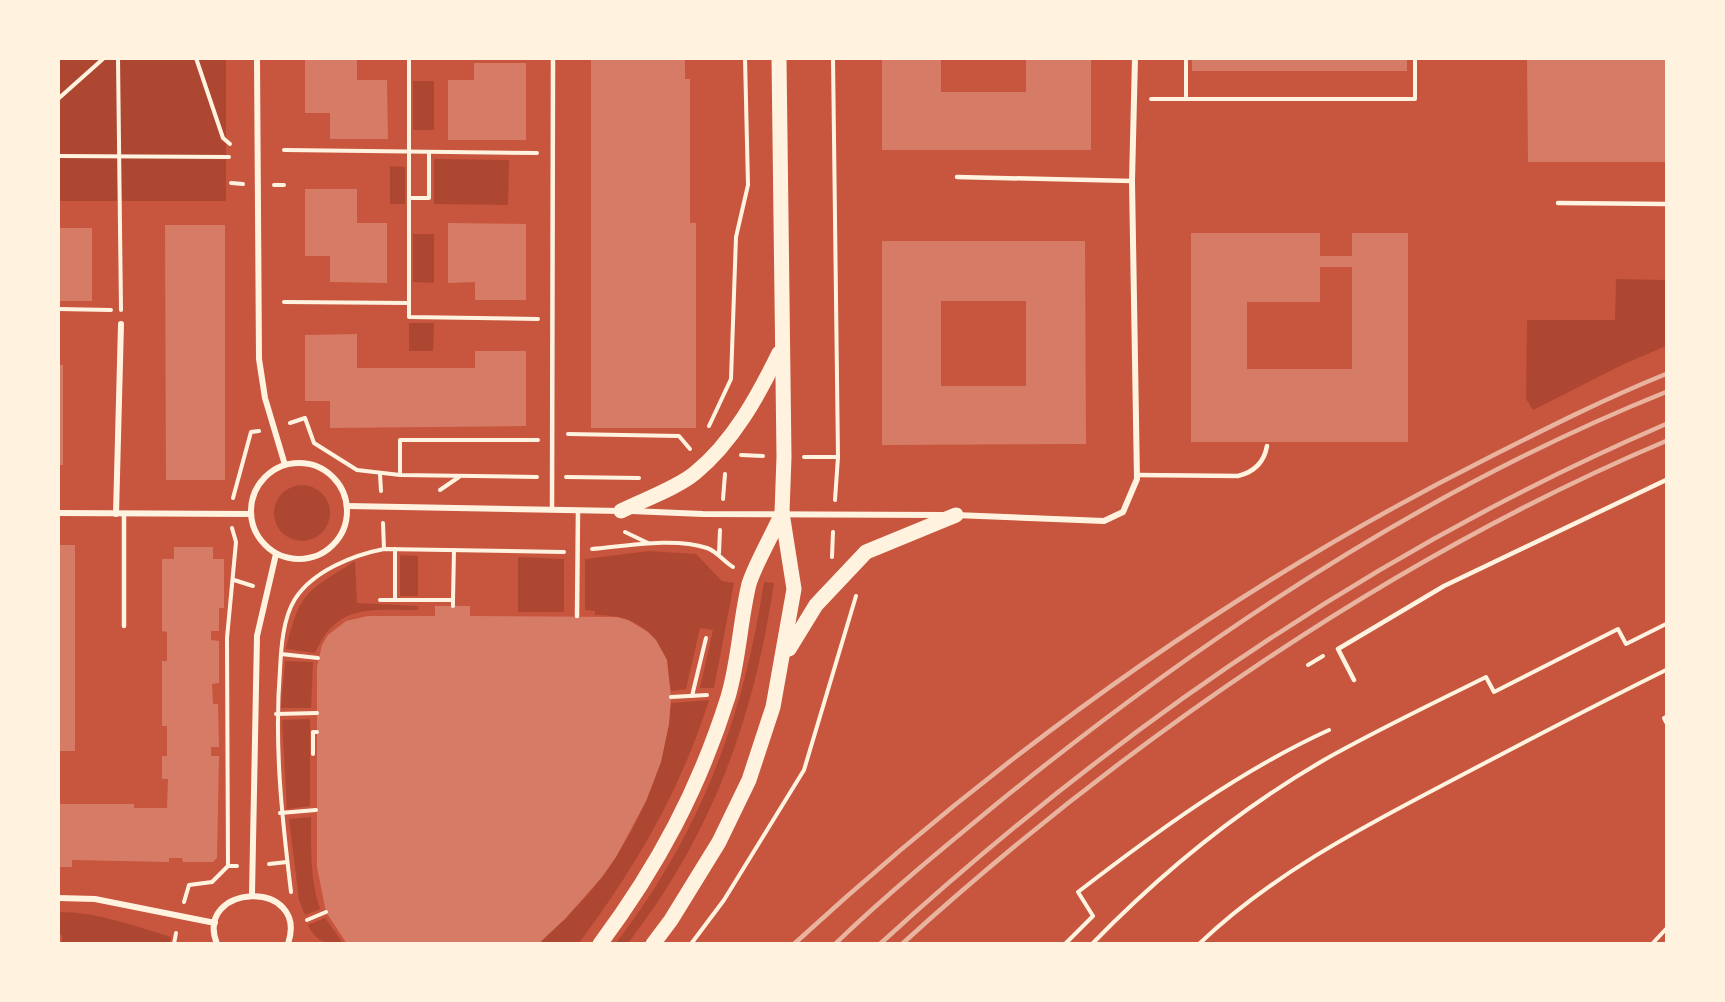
<svg xmlns="http://www.w3.org/2000/svg" width="1725" height="1002" font-family="Inter,sans-serif">
<style>
.green{fill:#ae4732}
.building{fill:#d67c66;fill-rule:evenodd}
.lines{fill:none;stroke-linecap:round;stroke-linejoin:round}
.path{stroke:#fff3e0;stroke-width:4}
.service{stroke:#fff3e0;stroke-width:4.5}
.minor{stroke:#fff3e0;stroke-width:6}
.primary{stroke:#fff3e0;stroke-width:15}
.rail{stroke:#e9b49f;stroke-width:4.5}
</style>
<rect width="100%" height="100%" fill="#c8553d"/>
<g class="green">
<path d="M58,59H226V201H59Z"/>
<rect x="413" y="81" width="21" height="49"/>
<path d="M434,159L509,160L508,205L434,204Z"/>
<path d="M390,166L405,167V204H390Z"/>
<path d="M413,234H434V283L413,282Z"/>
<path d="M1616,279L1666,280V346L1624,364L1533,410L1526,399L1527,320H1615Z"/>
<path d="M409,323H434L433,351H409Z"/>
<circle cx="302" cy="513" r="28"/>
<path d="M649,551L696,554L722,581L734,583L714,688H700L713,630L700,628L686,689L671,691C664,643 649,615 595,615V611L585,610V559Z"/>
<path d="M400,555L418,556V596H400Z"/>
<path d="M518,557L564,559V612H518Z"/>
<path d="M355,561L357,603L418,606V610C370,610 337,603 315,653L286,649C300,590 307,592 355,561Z"/>
<path d="M764,582L774,583C754,718 712,835 628,943H616C701,832 743,719 764,582Z"/>
<path d="M285,661L313,662L311,708H281Z"/>
<path d="M709,700C681,790 635,868 579,943L540,944C555,925 575,910 591,891C635,837 665,772 671,703Z"/>
<path d="M310,719V806L287,809L282,720Z"/>
<path d="M311,817C311,849 310,879 320,909L305,915L299,900L289,819Z"/>
<path d="M59,912C97,912 135,926 171,937L170,943H62V935H59Z"/>
<path d="M325,918L343,943C325,944 316,942 308,925Z"/>
</g>
<g class="building">
<path d="M305,58H357V80H387L388,139H330V113H305Z"/>
<path d="M591,58H685V79H690V223H696V428H591Z"/>
<path d="M882,58H941V92H1026V58H1091V150H882Z"/>
<rect x="1192" y="58" width="215" height="13"/>
<path d="M1527,58H1666V162H1528Z"/>
<path d="M474,63H526V140H448V80H474Z"/>
<path d="M305,189H357V223H387V283L330,282V256H305Z"/>
<path d="M448,223L526,224V300H475V282L448,283Z"/>
<path d="M165,225H225V480H166Z"/>
<rect x="58" y="228" width="34" height="73"/>
<path d="M1191,233H1320V256H1352V233H1408V442H1191ZM1320,267H1352V369H1247V302H1320Z"/>
<path d="M882,241H1085L1086,444L882,445ZM941,301H1026V386H941Z"/>
<path d="M357,334V368H475V351H526V426L330,428V401H305V335Z"/>
<rect x="58" y="365" width="5" height="100"/>
<rect x="58" y="545" width="17" height="206"/>
<path d="M174,547H213V559H224V608H219V631H211V640L219,641V683L212,684L213,704H218L219,747H211V756H219L217,858L213,862H183L182,858H169V862L72,860V867H58V804H134V808H167L168,779H162V756H167V726H162V661H167V632L162,631V559H174Z"/>
<path d="M435,606H470V616L617,617L628,620L648,632L656,640L667,660L671,697L669,724L661,762L646,801L616,857L602,877L565,919L538,944H347L326,912L317,867V667L322,645L328,635L346,621L368,616H435Z"/>
</g>
<g class="lines">
<g class="path">
<path d="M118,58L121,310"/>
<path d="M196,58L223,138L230,144"/>
<path d="M833,58L838,457L835,500"/>
<path d="M1186,58V99"/>
<path d="M58,99L104,58"/>
<path d="M1151,99H1415V58"/>
<path d="M284,150L537,153"/>
<path d="M58,156L229,157"/>
<path d="M231,183L243,184"/>
<path d="M274,185H284"/>
<path d="M409,198H429V153"/>
<path d="M284,302L409,303V317L538,319"/>
<path d="M409,303V58"/>
<path d="M58,309L111,310"/>
<path d="M290,423L305,418L314,443L357,470L400,475L537,477"/>
<path d="M709,426L731,379L736,237L748,185L745,58"/>
<path d="M568,434L679,436L690,449"/>
<path d="M741,455L763,456"/>
<path d="M804,457H838"/>
<path d="M380,474L381,491"/>
<path d="M400,475V440H538"/>
<path d="M566,477L639,478"/>
<path d="M440,490L459,477"/>
<path d="M233,498L251,432L259,431"/>
<path d="M723,499L725,474"/>
<path d="M383,523L384,549"/>
<path d="M625,532L648,543"/>
<path d="M395,549V600H453V606"/>
<path d="M592,549C626,546 674,537 707,548C718,552 724,562 733,567"/>
<path d="M719,553L720,530"/>
<path d="M832,557L833,532"/>
<path d="M234,580L253,586"/>
<path d="M380,600H395"/>
<path d="M453,600L454,550"/>
<path d="M281,654L318,658"/>
<path d="M1308,665L1323,656"/>
<path d="M692,696L706,638"/>
<path d="M671,697L707,695"/>
<path d="M276,714L317,713"/>
<path d="M1666,717L1664,718L1666,722"/>
<path d="M313,754V732H317"/>
<path d="M280,813L316,810"/>
<path d="M269,864L287,862"/>
<path d="M228,866L227,638L236,542L232,528"/>
<path d="M291,892C282,818 274,745 280,670C281,648 283,618 295,599C313,571 353,555 384,549L564,552"/>
<path d="M184,902L189,885L212,882L228,866H237"/>
<path d="M307,920L326,912"/>
<path d="M174,944L176,933"/>
<path d="M691,944L724,900L804,770L856,596"/>
<path d="M1065,944L1093,916L1078,892C1156,832 1239,771 1329,730"/>
<path d="M1092,944C1161,873 1238,810 1324,760C1377,730 1432,704 1486,677L1494,692L1618,629L1626,644L1666,624"/>
<path d="M1199,944C1270,876 1357,830 1443,785C1517,746 1591,707 1666,670"/>
<path d="M1652,944L1666,929"/>
</g>
<g class="service">
<path d="M957,177L1132,181"/>
<path d="M1558,203L1666,204"/>
<path d="M1138,475L1238,476C1254,472 1264,463 1267,446"/>
<path d="M552,509L553,58"/>
<path d="M577,616L578,510"/>
<path d="M124,626V514"/>
<path d="M1354,680L1338,649L1444,586L1666,480"/>
</g>
<g class="minor">
<path d="M257,58L259,359L265,398L285,465"/>
<circle cx="299" cy="511" r="48"/>
<path d="M347,506L621,511"/>
<path d="M631,511L703,514L942,515"/>
<path d="M58,513L251,514"/>
<path d="M116,514L121,324"/>
<path d="M955,515L1104,521L1123,512L1137,479L1132,181L1135,58"/>
<path d="M252,894L257,636L276,554"/>
<path d="M58,898L95,899L215,923"/>
<path d="M217,944C193,883 310,878 288,944"/>
</g>
<g class="primary">
<path d="M621,511C643,500 677,488 695,473C733,442 758,396 779,353"/>
<path d="M789,649L816,605L866,552L956,515"/>
<path d="M600,944C658,866 699,789 728,697C739,660 740,621 749,584C755,564 773,534 782,513"/>
<path d="M653,944L671,920L719,842L749,780L773,707L794,589L782,513L784,457L779,58"/>
</g>
<g class="rail">
<path d="M794,944C1002,753 1234,586 1486,459C1545,429 1604,399 1666,374"/>
<path d="M835,944C887,894 943,848 999,802C1201,638 1424,489 1666,392"/>
<path d="M880,944C1113,731 1376,549 1666,424"/>
<path d="M902,944C1123,743 1392,557 1666,441"/>
</g>
</g>
<rect width="1725" height="1002" fill="none" stroke="#fff3e0" stroke-width="120"/>
</svg>
